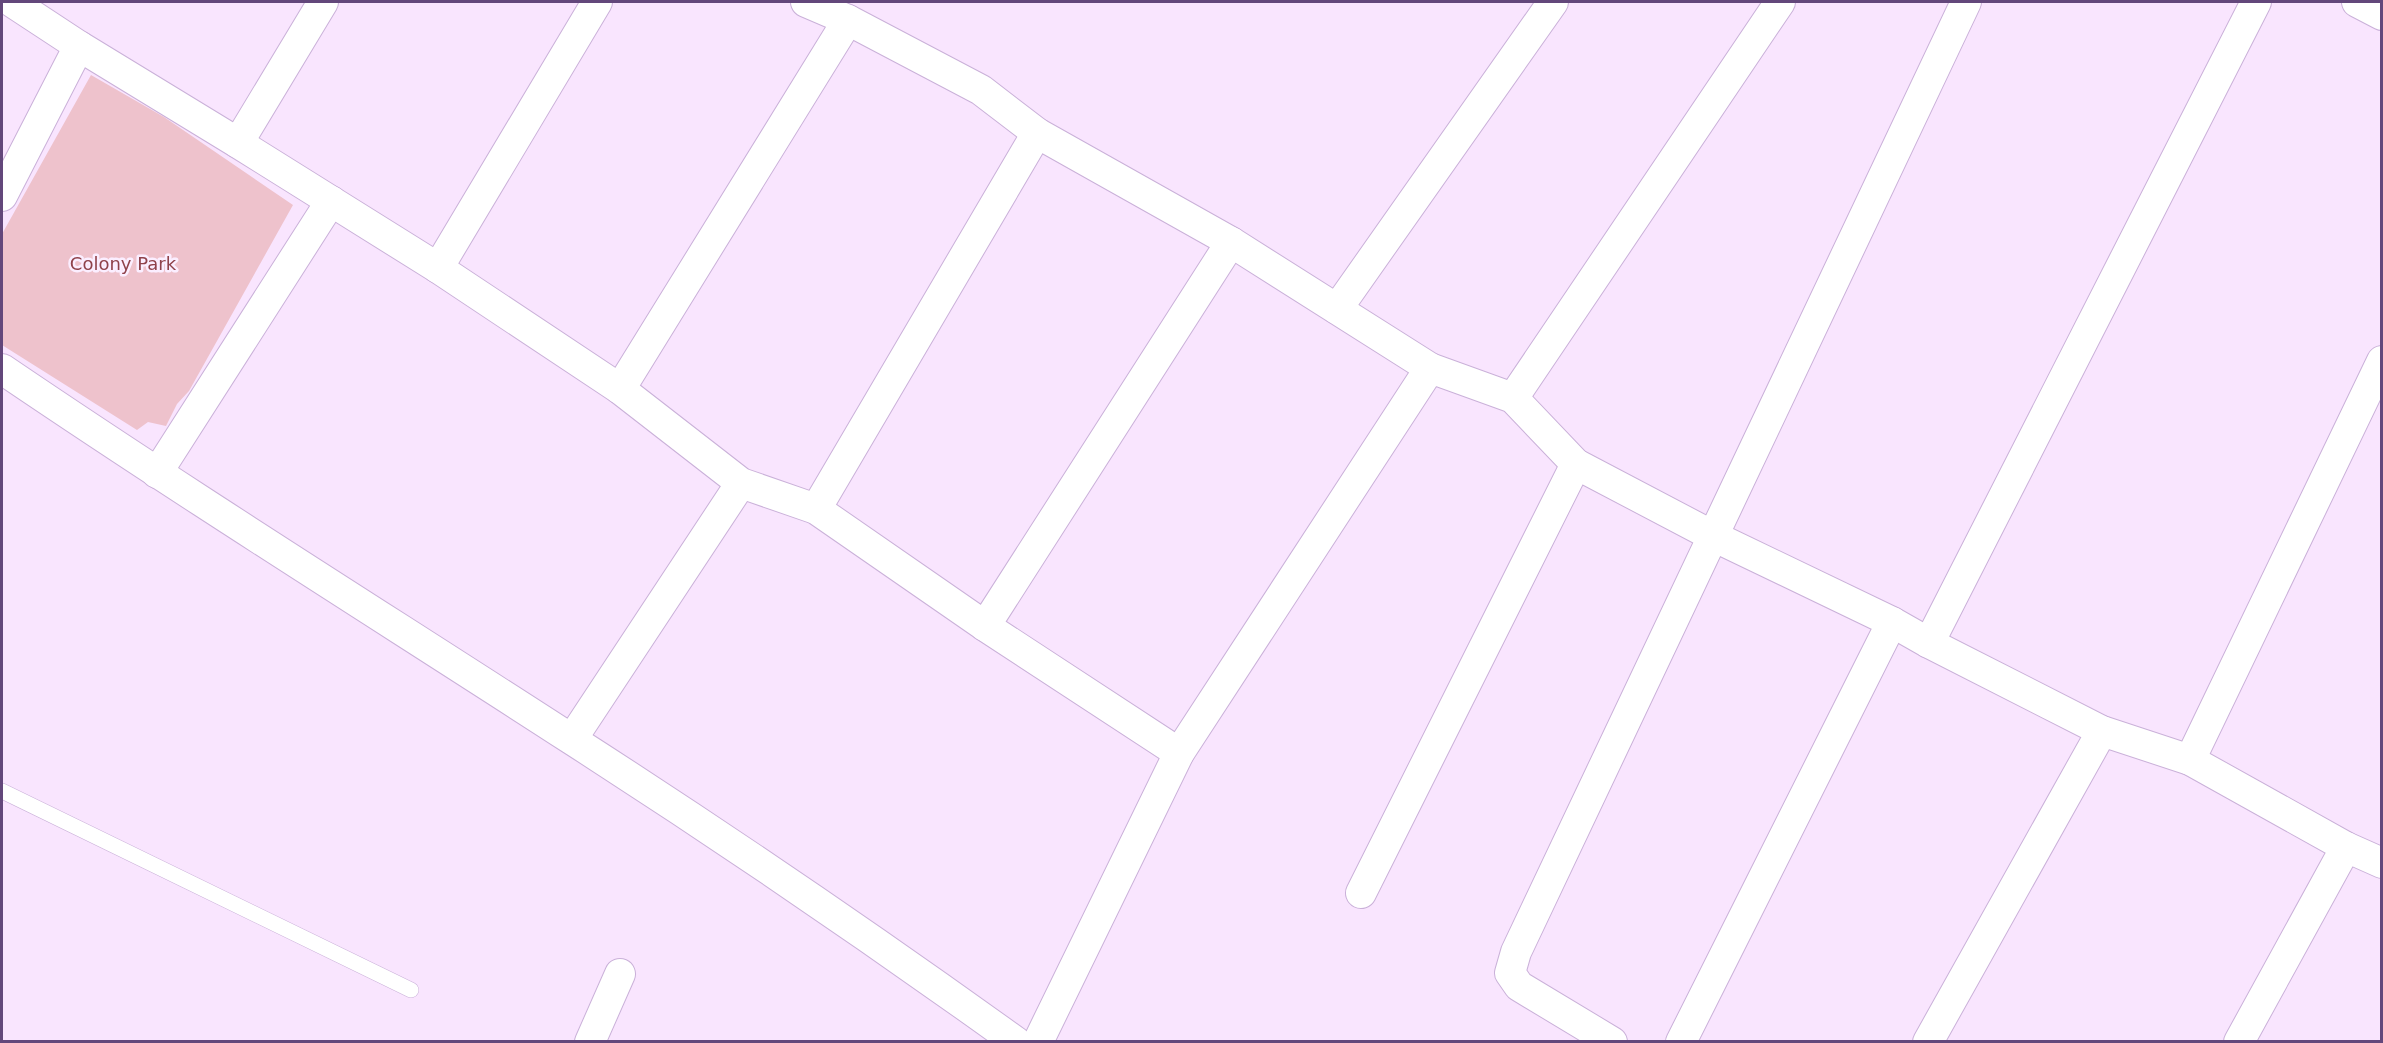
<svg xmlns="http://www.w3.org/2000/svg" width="2383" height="1043" font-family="'DejaVu Sans',sans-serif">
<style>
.green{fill:#eec2cc}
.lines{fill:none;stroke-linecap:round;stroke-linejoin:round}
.lane-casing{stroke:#cab1d9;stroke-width:16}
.street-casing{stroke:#cab1d9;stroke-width:32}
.lane{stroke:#fff;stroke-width:15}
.street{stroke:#fff;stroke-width:30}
.labels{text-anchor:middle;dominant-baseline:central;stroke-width:5;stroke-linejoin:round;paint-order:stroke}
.park-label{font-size:18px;fill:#8f424b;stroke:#fbeeff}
</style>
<rect width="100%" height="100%" fill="#f9e5fe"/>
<path class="green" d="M91,75L164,117L293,205L189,391L177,404L166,426L148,422L137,430L2,345V234Z"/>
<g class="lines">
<g class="lane-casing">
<path id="lane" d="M2,791L411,990"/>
</g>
<g class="street-casing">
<g id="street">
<path d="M12,2L79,46L238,143L438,268L620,389L741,483L816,509L985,626L1179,753"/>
<path d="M806,2L848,20L981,90L1037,133L1231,242L1430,368"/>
<path d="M2357,2L2382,15"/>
<path d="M238,143L323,2"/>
<path d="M2,196L79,46"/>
<path d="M438,268L597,2"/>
<path d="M1337,309L1553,2"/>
<path d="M2,369C189,496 381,616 571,739C722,836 870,937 1016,1042"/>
<path d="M620,389L848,20"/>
<path d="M1513,398L1780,2"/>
<path d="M157,473L331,201"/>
<path d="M816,509L1037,133"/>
<path d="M985,626L1231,242"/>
<path d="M1929,643L2256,2"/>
<path d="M572,739L741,483"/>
<path d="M2190,760L2382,361"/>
<path d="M1361,893L1576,464"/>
<path d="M590,1042L620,974"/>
<path d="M1038,1042L1179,753L1430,368L1513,398L1576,464L1713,536L1892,622L1929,643L2102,731L2190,760L2346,847L2382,863"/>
<path d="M1612,1042L1519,986L1510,973L1516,952L1966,2"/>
<path d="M1681,1042L1892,622"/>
<path d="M1928,1042L2102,731"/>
<path d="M2239,1042L2346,847"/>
</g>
</g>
<use href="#lane" class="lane"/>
<use href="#street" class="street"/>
</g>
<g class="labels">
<g class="park-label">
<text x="123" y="263">Colony Park</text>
</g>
</g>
<rect width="2383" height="1043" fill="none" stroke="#63477b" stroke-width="6"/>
</svg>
